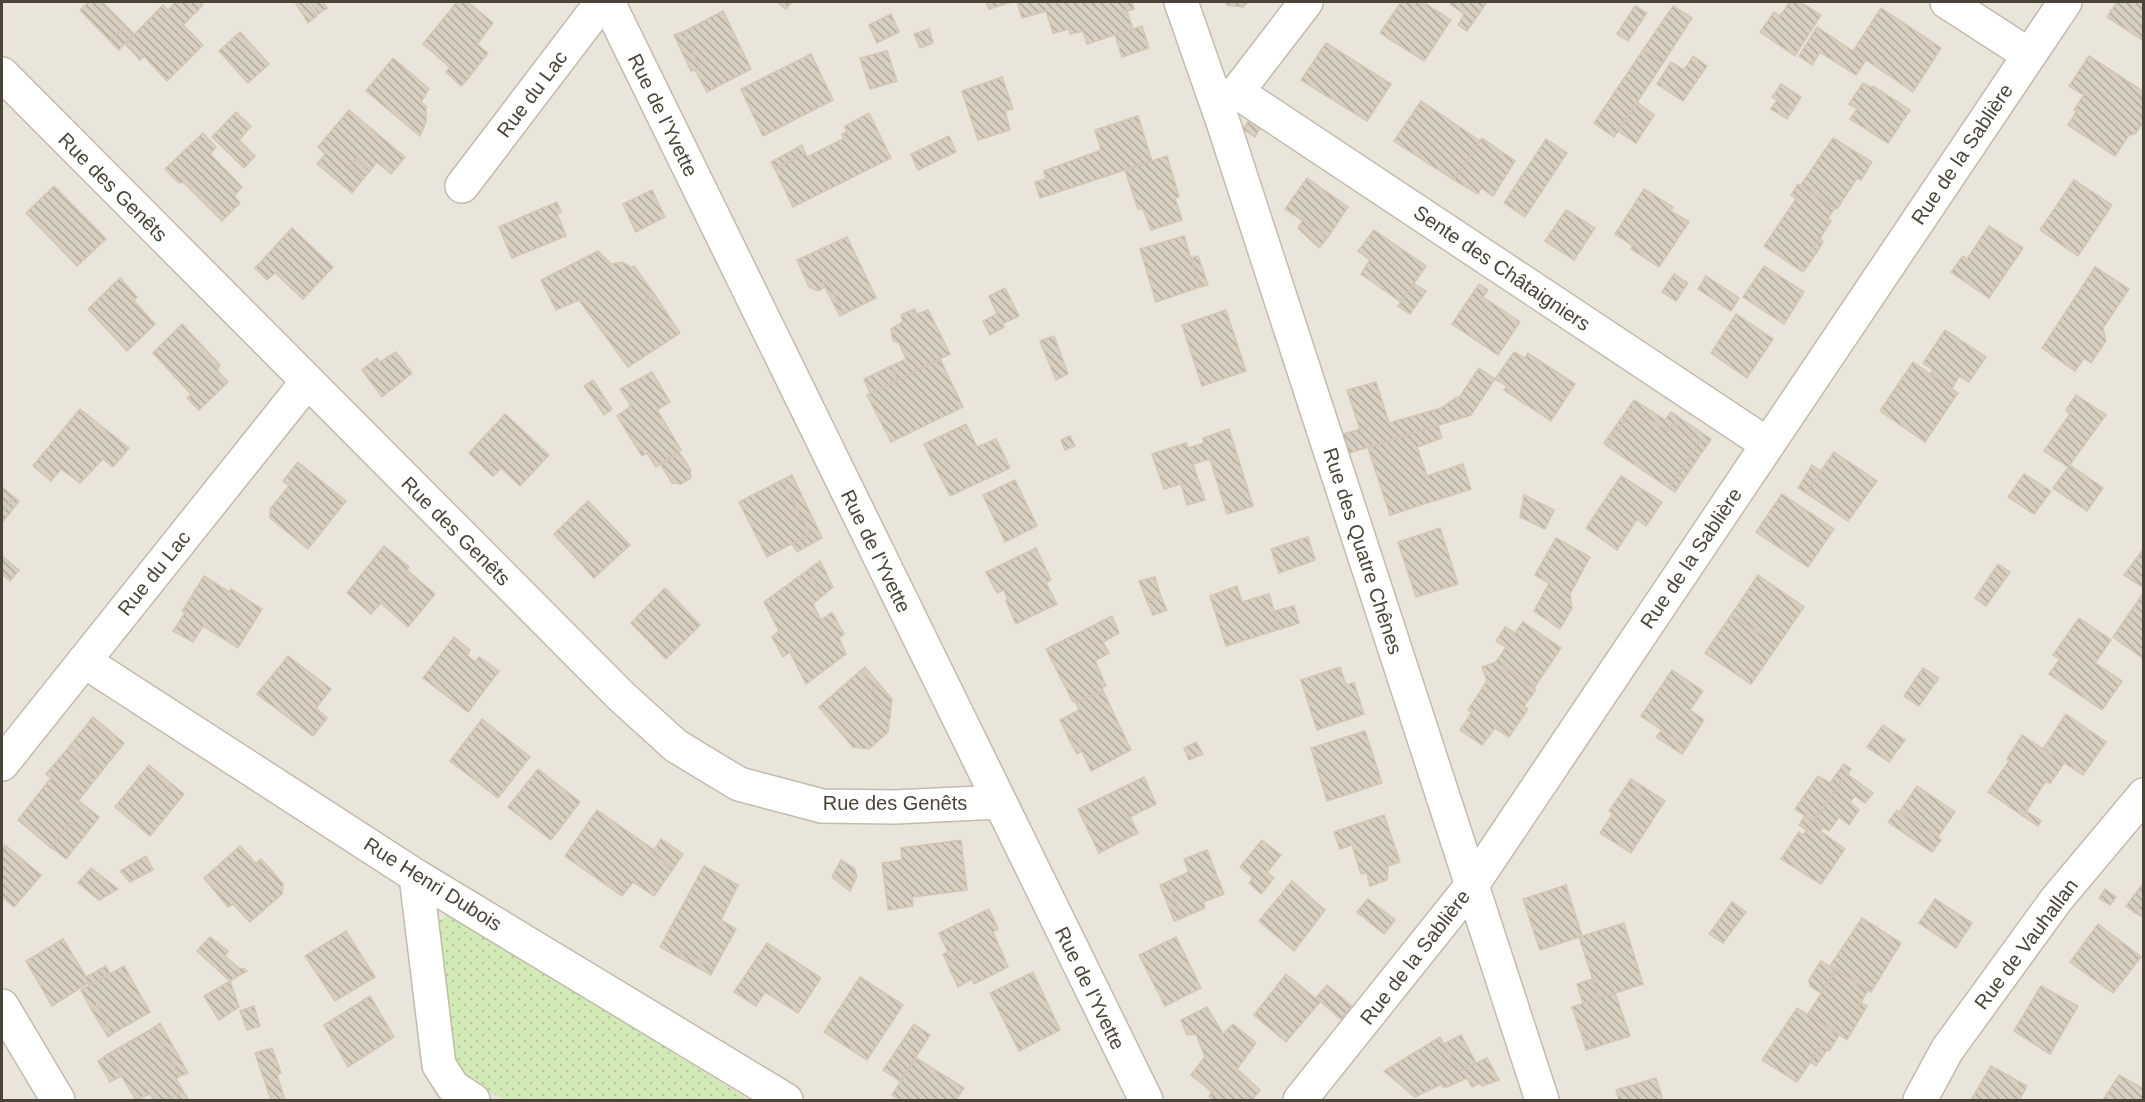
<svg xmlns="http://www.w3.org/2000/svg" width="2145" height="1102" font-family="Arial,sans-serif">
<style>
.residential{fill:#eae5da}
.green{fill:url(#green-dots)}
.building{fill:url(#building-back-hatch);stroke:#d3c7b4;stroke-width:1.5}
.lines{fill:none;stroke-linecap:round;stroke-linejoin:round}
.minor-casing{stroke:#c2bbae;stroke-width:36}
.minor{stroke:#fff;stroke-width:33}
.labels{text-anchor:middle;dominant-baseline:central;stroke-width:6;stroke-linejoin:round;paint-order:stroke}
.street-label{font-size:20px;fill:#4b4439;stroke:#fff}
</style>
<defs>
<pattern id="green-dots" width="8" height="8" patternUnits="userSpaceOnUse" patternTransform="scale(1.5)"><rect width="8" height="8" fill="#d2eab5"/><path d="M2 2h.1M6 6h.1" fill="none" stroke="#b6ca9c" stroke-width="1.8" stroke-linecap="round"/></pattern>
<pattern id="building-back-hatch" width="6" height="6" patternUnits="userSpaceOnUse" patternTransform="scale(1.5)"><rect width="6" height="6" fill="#d8cfc1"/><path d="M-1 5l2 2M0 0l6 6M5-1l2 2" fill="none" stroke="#b1aa9e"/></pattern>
</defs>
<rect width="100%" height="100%" fill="#f6f3ec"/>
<rect class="residential" x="2" y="2" width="2141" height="1098"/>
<path class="green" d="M448,915L458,919L749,1100H506L471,1084L450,1053L434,933L438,921Z"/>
<g class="building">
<path d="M89,2H102L126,26L110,41L80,10Z"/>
<path d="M176,2H200L203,5L183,25L203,45L167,81L144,56L140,60L125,44L163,5L168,10Z"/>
<path d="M295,2H307L317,16L308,23Z"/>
<path d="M310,2H323L327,8L318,14Z"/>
<path d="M457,2H468L493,23L477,44L488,53L466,81L423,44Z"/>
<path d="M777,2H792L786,9Z"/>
<path d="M986,2H1012L989,9Z"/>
<path d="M1017,2H1053L1054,3L1060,2H1124L1133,29L1087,44L1083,31L1070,34L1069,29L1053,33L1046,11L1022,18Z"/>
<path d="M1124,2H1132L1134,9L1127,11Z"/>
<path d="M1226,2H1248L1243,7L1227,5Z"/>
<path d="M1401,2H1423L1451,20L1424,61L1380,33Z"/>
<path d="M1452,2H1487L1467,31L1458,25L1464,14L1450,4Z"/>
<path d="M1790,2H1800L1821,15L1795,56L1760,32L1774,12L1780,16Z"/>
<path d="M2117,2H2144V41L2107,17Z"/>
<path d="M1635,6L1647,13L1628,41L1617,34Z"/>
<path d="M1673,6L1692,18L1663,63L1643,50Z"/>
<path d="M1881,8L1941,48L1913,92L1853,51Z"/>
<path d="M723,11L751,69L707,92L695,70L700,68L683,32Z"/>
<path d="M891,14L899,32L877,43L869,25Z"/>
<path d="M126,26L134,34L119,50L110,41Z"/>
<path d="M1142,26L1149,48L1122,57L1115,35Z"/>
<path d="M1817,27L1866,60L1856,75L1820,52L1812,65L1799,56Z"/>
<path d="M929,29L933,43L920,48L914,34Z"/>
<path d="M240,32L269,64L248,83L219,51Z"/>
<path d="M683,32L700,68L691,71L674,35Z"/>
<path d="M1326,43L1391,84L1367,121L1301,80Z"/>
<path d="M1643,50L1663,63L1614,137L1594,123Z"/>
<path d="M887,51L897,81L870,89L860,58Z"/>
<path d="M811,54L833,100L763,136L741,89Z"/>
<path d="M1693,56L1707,66L1683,101L1657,84L1671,62L1684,70Z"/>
<path d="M2089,56L2144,92V121L2135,134L2129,135L2115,156L2068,125L2077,111L2074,110L2084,95L2069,86Z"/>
<path d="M393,58L429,89L421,102L426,106V122L420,136L366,91Z"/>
<path d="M450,67L466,81L461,86L446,72Z"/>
<path d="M1002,77L1013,109L1005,111L1010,130L978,140L962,91Z"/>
<path d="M1863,83L1872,88L1873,86L1910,110L1888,143L1850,119L1857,109L1849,104Z"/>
<path d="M1781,84L1801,97L1793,110L1772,97Z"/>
<path d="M1777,100L1793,110L1787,119L1771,109Z"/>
<path d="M1421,101L1480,141L1454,180L1394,141Z"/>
<path d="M1637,102L1654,115L1636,143L1618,131Z"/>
<path d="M349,110L405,157L391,174L377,162L370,171L356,159L350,166L363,179L352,193L317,164L325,154L318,147Z"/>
<path d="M236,112L251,126L239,140L255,156L244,168L212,137Z"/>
<path d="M869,113L891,158L793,207L775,169L805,153L807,157L843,139L842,134L847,132L845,126Z"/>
<path d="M1138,116L1152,161L1040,198L1035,182L1046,179L1044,171L1101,150L1095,130Z"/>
<path d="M1249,120L1260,128L1255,137L1243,129Z"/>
<path d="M203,133L216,147L210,154L242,187L234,196L240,203L222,221L183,182L179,183L165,169Z"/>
<path d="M949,136L956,152L918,170L911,154Z"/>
<path d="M1482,138L1515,161L1493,196L1481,188L1478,194L1454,180Z"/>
<path d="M1833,138L1872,162L1861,180L1857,178L1837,209L1801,185Z"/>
<path d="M1546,139L1567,153L1525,217L1504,203Z"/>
<path d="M802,145L805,153L775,169L771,162Z"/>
<path d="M1167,156L1179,197L1175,198L1182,220L1151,230L1143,209H1138L1125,170Z"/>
<path d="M356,159L370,171L363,179L350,166Z"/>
<path d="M1307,178L1348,207L1328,237L1285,209Z"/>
<path d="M2074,180L2112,205L2078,256L2040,230Z"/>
<path d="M1798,184L1835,208L1828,218L1831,221L1813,249L1817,252L1803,272L1764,246L1796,199L1791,195Z"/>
<path d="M54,186L106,239L77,266L26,213Z"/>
<path d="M1644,189L1673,207L1671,211L1689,222L1659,267L1642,256L1644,253L1615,234Z"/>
<path d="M652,190L665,217L636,232L623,204Z"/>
<path d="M557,202L561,212L557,213L566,236L512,258L499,227Z"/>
<path d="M1566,210L1595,228L1574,260L1545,241Z"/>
<path d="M1303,220L1328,237L1319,248L1298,228Z"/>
<path d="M1989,226L2023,248L1989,298L1951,272L1963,256L1967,259Z"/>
<path d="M292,228L333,267L303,299L275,273L267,280L255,268Z"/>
<path d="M1374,230L1426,266L1401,302L1361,274L1370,260L1358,251Z"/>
<path d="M1184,236L1200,287L1156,302L1140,249Z"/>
<path d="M847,237L876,298L844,314L827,280L823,283L825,287L818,291L809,287L797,260Z"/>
<path d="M1820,238L1823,242L1817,252L1813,249Z"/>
<path d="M1633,245L1644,253L1642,256L1631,249Z"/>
<path d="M598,251L611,264L622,262L632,268L634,266L652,291L645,297L647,301L655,295L680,333L628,367L579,300L556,310L541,280Z"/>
<path d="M1198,256L1208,285L1200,287L1191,258Z"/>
<path d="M1764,266L1804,292L1784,324L1743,297Z"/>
<path d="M2095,267L2129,289L2103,328L2106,341L2091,363L2084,358L2075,371L2042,348Z"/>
<path d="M1674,274L1688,283L1676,301L1662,292Z"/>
<path d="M1706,276L1739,298L1731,311L1698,289Z"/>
<path d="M120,278L137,297L134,301L155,324L127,351L88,309Z"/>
<path d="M827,280L844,314L840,316L823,283Z"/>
<path d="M1414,284L1426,291L1410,314L1398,306Z"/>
<path d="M1479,284L1488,290L1483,297L1520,322L1498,355L1452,324Z"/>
<path d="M1005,288L1019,316L1002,324L1004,327L990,335L983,321L997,314L989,296Z"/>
<path d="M652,291L655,295L647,301L645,297Z"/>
<path d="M914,309L917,314L928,310L950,354L898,380L891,366L906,359L899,343L893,341L891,329L903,322L901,315Z"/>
<path d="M1226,310L1246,371L1202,386L1182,325Z"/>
<path d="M1736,314L1773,339L1747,378L1711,353Z"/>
<path d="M182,324L220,365L217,370L228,382L199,410L187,398L191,394L153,353Z"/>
<path d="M1945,330L1986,357L1969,382L1959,376L1952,389L1930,374L1933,370L1923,363Z"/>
<path d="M1054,336L1068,374L1056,380L1040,341Z"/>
<path d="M396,352L412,373L382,397L362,370L377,358L380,362Z"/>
<path d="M1514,352L1525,358L1528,353L1575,384L1551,421L1504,390L1507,386L1495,379Z"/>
<path d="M940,359L963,407L891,442L867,395Z"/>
<path d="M1913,362L1958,393L1925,442L1880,411Z"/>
<path d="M891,366L898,380L870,393L864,379Z"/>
<path d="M1479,368L1495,379L1471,415L1458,399Z"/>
<path d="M652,372L670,402L657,410L681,450L656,467L647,453L642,456L617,416L631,406L620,389Z"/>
<path d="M593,380L604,397L595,401L584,386Z"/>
<path d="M1376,382L1389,423L1441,408L1457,397L1471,415L1346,454L1340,435L1360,429L1347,390Z"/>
<path d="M2076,395L2106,415L2068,467L2044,451L2070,414L2066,410Z"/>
<path d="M604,397L612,409L604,415L595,401Z"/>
<path d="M1634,400L1665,420L1671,412L1711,439L1675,492L1669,488L1700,441L1674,423L1667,431L1633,408L1607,446L1604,443Z"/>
<path d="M1633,408L1667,431L1674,423L1700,441L1669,488L1607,446Z"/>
<path d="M80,409L129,448L113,467L103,459L80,483L61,469L51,481L33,466Z"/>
<path d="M505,414L549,455L520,486L493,460L485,469L469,453Z"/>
<path d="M966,424L977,447L996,439L1010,468L950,496L924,444Z"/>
<path d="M1438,425L1442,438L1417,447L1427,476L1463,464L1471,489L1390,515L1368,448Z"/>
<path d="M1229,429L1253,506L1227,514L1210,459L1193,464L1205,500L1187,505L1181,484L1164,489L1152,454L1186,443L1188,448L1204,443L1203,438Z"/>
<path d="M1070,436L1075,446L1065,450L1061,440Z"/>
<path d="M679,452L690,469L691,478L681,484L672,483L661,465Z"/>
<path d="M1834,452L1877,481L1848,521L1806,493Z"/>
<path d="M493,460L501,468L493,476L485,469Z"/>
<path d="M298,462L346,501L308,549L270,518V509L289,486L283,481Z"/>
<path d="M1812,465L1821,471L1806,493L1798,488Z"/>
<path d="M2070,465L2103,488L2087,511L2053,488Z"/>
<path d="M2024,474L2051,491L2034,514L2008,497Z"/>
<path d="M792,475L822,538L797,552L792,544L810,534L782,480Z"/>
<path d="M1621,476L1662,502L1646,526L1637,519L1617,550L1586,528Z"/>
<path d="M782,480L810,534L767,557L739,502Z"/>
<path d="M1015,480L1037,526L1005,542L983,495Z"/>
<path d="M2,487L14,497L2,513Z"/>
<path d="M1782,494L1834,529L1808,567L1756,532Z"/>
<path d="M1524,495L1554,510L1545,529L1520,517Z"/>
<path d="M14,497L19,501L2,523V513Z"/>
<path d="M588,501L630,545L594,578L554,534Z"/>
<path d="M1440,528L1458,584L1416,597L1398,542Z"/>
<path d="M1308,537L1315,560L1279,573L1271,549Z"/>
<path d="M1556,538L1590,557L1570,594L1572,608L1560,629L1534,611L1549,583L1535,575Z"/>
<path d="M384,546L409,567L407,570L435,594L408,627L381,603L371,614L347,593Z"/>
<path d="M1036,548L1051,580L1046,583L1057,604L1016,624L1006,601L1008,600L1004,590L997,593L986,572Z"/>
<path d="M2144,548V588L2124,575Z"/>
<path d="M2,556L19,570L10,581L2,574Z"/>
<path d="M820,561L833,587L822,596L808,570Z"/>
<path d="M1998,564L2010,572L1986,606L1975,598Z"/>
<path d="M808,570L822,596L813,604L821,620L832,612L844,634L839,638L846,654L806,684L790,652L783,657L772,637L779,631L764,602Z"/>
<path d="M1758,575L1804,607L1778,645L1731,615Z"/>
<path d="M204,576L229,592L231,589L262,609L238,648L203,626L193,642L173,631L185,613L182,611Z"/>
<path d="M1155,577L1161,597L1147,601L1139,581Z"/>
<path d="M1237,586L1242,602L1269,594L1280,629L1226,646L1210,596Z"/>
<path d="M665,588L700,625L666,659L631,623Z"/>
<path d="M2144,592V659L2113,637Z"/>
<path d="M1161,597L1167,610L1153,615L1147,601Z"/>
<path d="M1294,606L1299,623L1280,629L1275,611Z"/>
<path d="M1731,615L1778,645L1751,684L1705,653Z"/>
<path d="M1112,616L1119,633L1103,642L1109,653L1095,661L1106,686L1102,687L1103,691L1076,703L1075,701L1073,702L1046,649Z"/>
<path d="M2079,618L2111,640L2095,663L2122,681L2102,710L2049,674L2060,659L2053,655Z"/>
<path d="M1523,622L1561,648L1534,688L1496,662L1506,647L1496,641L1505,627L1515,633Z"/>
<path d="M454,637L470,650L467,655L475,662L479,657L499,671L468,712L423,678Z"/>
<path d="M288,656L331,689L316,708L327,718L313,736L257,694Z"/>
<path d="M1496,662L1536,690L1524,706L1528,709L1509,737L1495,728L1482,745L1460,730L1472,712L1468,710L1487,681L1482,667Z"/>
<path d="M865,667L879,684L874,688L860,671Z"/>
<path d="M1340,667L1346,685L1354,683L1364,714L1317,730L1301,680Z"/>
<path d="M1923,668L1939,678L1919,706L1904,696Z"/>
<path d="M1672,670L1703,691L1690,710L1704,720L1687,747L1641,716Z"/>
<path d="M860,671L874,688L870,692L890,716L888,732L869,749L853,747L819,707Z"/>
<path d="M879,684L892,699L890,716L870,692Z"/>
<path d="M1103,691L1131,750L1091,771L1075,736L1069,739L1060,720L1079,710L1076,703Z"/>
<path d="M2066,714L2106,742L2083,775L2043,749Z"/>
<path d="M93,717L124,743L101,772L70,746Z"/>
<path d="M482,719L530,757L498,798L450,761Z"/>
<path d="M1883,725L1905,740L1889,762L1867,747Z"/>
<path d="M1662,730L1687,747L1682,754L1656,737Z"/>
<path d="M1365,731L1382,783L1327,801L1311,748Z"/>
<path d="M2022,735L2064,763L2050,784L2046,781L2023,816L1988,792L2009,761L2007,759Z"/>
<path d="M1075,736L1082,751L1077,754L1069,739Z"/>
<path d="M1196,742L1203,754L1189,760L1184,748Z"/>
<path d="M70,746L101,772L78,801L46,774Z"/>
<path d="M1844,764L1851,769L1813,821L1795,809L1818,776L1830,783Z"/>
<path d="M149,765L184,794L150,836L115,807Z"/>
<path d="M538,769L580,802L551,840L508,807Z"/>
<path d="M1847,774L1873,793L1865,803L1855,796L1850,802L1859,810L1849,825L1839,817L1829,831L1813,821Z"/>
<path d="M1144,777L1156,804L1130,817L1138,833L1099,853L1078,809Z"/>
<path d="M51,778L99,817L86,834L71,822L51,848L18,820Z"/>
<path d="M1631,779L1665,801L1661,807L1627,785Z"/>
<path d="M1627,785L1661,807L1631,853L1600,833L1613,813L1609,811Z"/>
<path d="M1917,786L1955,812L1937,838L1900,811Z"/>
<path d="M597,810L654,850L652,853L673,869L654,896L633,882L622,896L565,856Z"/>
<path d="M1897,810L1941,840L1932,852L1888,822Z"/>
<path d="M2026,811L2041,821L2038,826L2023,816Z"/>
<path d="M1384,815L1400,862L1388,866L1387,880L1370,886L1367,873L1361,874L1352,845L1340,849L1334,832Z"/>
<path d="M1805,816L1823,828L1820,831L1845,849L1821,884L1781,859L1799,832L1803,835L1807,830L1799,825Z"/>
<path d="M71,822L86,834L66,859L51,847Z"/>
<path d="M661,839L683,854L673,869L652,853Z"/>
<path d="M961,840L967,890L912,897L913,906L888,910L882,863L902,860L901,848Z"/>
<path d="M1262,840L1281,855L1267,872L1274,878L1261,894L1249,883L1253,878L1240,867Z"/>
<path d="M5,845L41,875L14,907L2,897V850Z"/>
<path d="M240,846L264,872L272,871L283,884L282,894L250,922L233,904L228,907L204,878Z"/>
<path d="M1207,850L1224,894L1203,902L1205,908L1182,918L1167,882L1189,872L1184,859Z"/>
<path d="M146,856L153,870L130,882L120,871Z"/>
<path d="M261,859L272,871L264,872L256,863Z"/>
<path d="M841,860L854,868L857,876L850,891L832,877Z"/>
<path d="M704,866L738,885L721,920L736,929L714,969L682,951L678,957L660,947Z"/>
<path d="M91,868L118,889L99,900L78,883Z"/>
<path d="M1292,881L1325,910L1294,951L1259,921Z"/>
<path d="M1167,882L1182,918L1174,921L1160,885Z"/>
<path d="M2144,882V900L2134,912L2126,906Z"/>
<path d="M1566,885L1582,936L1540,950L1523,899Z"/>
<path d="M2105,889L2116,897L2110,905L2099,898Z"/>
<path d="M1368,899L1395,920L1384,934L1357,912Z"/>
<path d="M1935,899L1972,923L1956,948L1919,923Z"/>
<path d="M2144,900V918L2134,912Z"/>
<path d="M1732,902L1746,912L1723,943L1709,934Z"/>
<path d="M989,909L998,929L993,932L1008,967L974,984L972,979L958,987L947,963L961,957L958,949L948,952L939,933Z"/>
<path d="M1862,918L1901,943L1871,992L1830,966Z"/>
<path d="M1624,923L1643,984L1599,998L1579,937Z"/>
<path d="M2098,924L2141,957L2113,993L2070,962Z"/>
<path d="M346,931L375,977L335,1001L305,956Z"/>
<path d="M210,937L228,951L225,956L240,969L243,968L247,971L230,981L197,951Z"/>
<path d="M1176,937L1201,988L1165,1006L1139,955Z"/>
<path d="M63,939L86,977L106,966L110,974L90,985L88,983L52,1006L26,961Z"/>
<path d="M767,943L821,978L798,1013L765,992L756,1006L734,992Z"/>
<path d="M958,949L961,957L947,963L943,954Z"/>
<path d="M682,951L714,969L711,975L678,957Z"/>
<path d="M1821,961L1836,970L1821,993L1810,986L1809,980Z"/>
<path d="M124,966L150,1012L112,1034L97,1005L91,1009L81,990Z"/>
<path d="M1836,970L1868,990L1857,1009L1863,1013L1847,1040L1808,1014Z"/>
<path d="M1033,972L1060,1030L1019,1051L990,993Z"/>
<path d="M1286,974L1320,1002L1286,1042L1254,1015Z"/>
<path d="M860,977L903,1005L867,1060L824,1032Z"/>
<path d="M1592,979L1599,998L1583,1003L1577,984Z"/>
<path d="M230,981L239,1007L219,1020L204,996Z"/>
<path d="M1327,985L1352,1006L1341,1019L1316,998Z"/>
<path d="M2041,986L2078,1006L2050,1054L2014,1031Z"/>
<path d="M1615,993L1630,1036L1592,1048L1586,1031L1581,1033L1572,1007Z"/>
<path d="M370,996L394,1037L348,1067L324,1025Z"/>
<path d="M1861,1002L1867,1006L1863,1013L1857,1009Z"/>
<path d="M97,1005L112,1034L108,1037L91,1009Z"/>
<path d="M254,1006L260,1026L247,1030L240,1011Z"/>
<path d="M1207,1007L1223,1034L1233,1024L1256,1043L1237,1069L1260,1090L1252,1100H1214L1209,1096L1212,1092L1191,1075L1205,1057L1196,1034L1187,1035L1181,1020Z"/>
<path d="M1797,1008L1839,1035L1829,1051L1821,1046L1797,1082L1762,1060Z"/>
<path d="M160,1023L188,1073L180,1076L153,1028Z"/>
<path d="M914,1024L930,1035L900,1081L883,1070Z"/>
<path d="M153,1028L180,1076L176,1079L183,1091L167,1100H154L150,1094L136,1100L108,1054Z"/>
<path d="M1586,1031L1592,1048L1586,1050L1581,1033Z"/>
<path d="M1461,1035L1476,1063L1459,1071L1444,1044Z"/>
<path d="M1440,1037L1459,1071L1487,1058L1499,1080L1482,1086L1480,1083L1472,1087L1467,1078L1447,1087H1443L1441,1084L1415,1097L1384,1071Z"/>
<path d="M1821,1046L1827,1050L1816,1066L1810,1062Z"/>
<path d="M272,1048L281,1073L277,1075L285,1100H271L255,1053Z"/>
<path d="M108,1054L121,1076L110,1082L98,1061Z"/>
<path d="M916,1058L964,1088L956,1100H902L892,1095Z"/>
<path d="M1991,1066L2027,1086L2019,1100H1971Z"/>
<path d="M2119,1075L2144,1089V1100H2103Z"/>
<path d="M1656,1078L1663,1100H1619L1616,1090Z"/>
<path d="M183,1091L189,1100H167Z"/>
</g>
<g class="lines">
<g class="minor-casing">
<g id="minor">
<path d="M608,2L1146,1100"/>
<path d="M1181,2L1223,122L1542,1100"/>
<path d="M1947,2L2029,55"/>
<path d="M2,74L621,696L676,746L739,784L822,806L895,807L999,802"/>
<path d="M1237,92L1767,444"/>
<path d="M1217,99L1237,92L1306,2"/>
<path d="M462,186L602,2"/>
<path d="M84,661L416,876L786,1100"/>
<path d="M2,764L307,382"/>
<path d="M416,876L439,1065L453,1087L473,1100"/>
<path d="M2,1006L58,1100"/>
<path d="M1300,1100L1472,885L2065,2"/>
<path d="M1920,1100L1947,1050L2056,900L2144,795"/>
</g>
</g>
<use href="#minor" class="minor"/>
</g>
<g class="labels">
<g class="street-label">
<text transform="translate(532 94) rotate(-53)">Rue du Lac</text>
<text transform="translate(663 115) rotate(64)">Rue de l'Yvette</text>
<text transform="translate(1962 154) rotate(-56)">Rue de la Sablière</text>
<text transform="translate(113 187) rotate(45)">Rue des Genêts</text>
<text transform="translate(1502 268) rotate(34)">Sente des Châtaigniers</text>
<text transform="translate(456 531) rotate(45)">Rue des Genêts</text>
<text transform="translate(876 551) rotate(64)">Rue de l'Yvette</text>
<text transform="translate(1363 551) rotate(72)">Rue des Quatre Chênes</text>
<text transform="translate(1691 558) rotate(-56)">Rue de la Sablière</text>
<text transform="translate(154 573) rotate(-51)">Rue du Lac</text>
<text x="895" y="803">Rue des Genêts</text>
<text transform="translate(433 884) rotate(32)">Rue Henri Dubois</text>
<text transform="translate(2026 944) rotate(-53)">Rue de Vauhallan</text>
<text transform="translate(1415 957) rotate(-52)">Rue de la Sablière</text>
<text transform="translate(1090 988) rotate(64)">Rue de l'Yvette</text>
</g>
</g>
<rect width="2145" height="1102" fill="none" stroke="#4b4439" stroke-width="6"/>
</svg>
